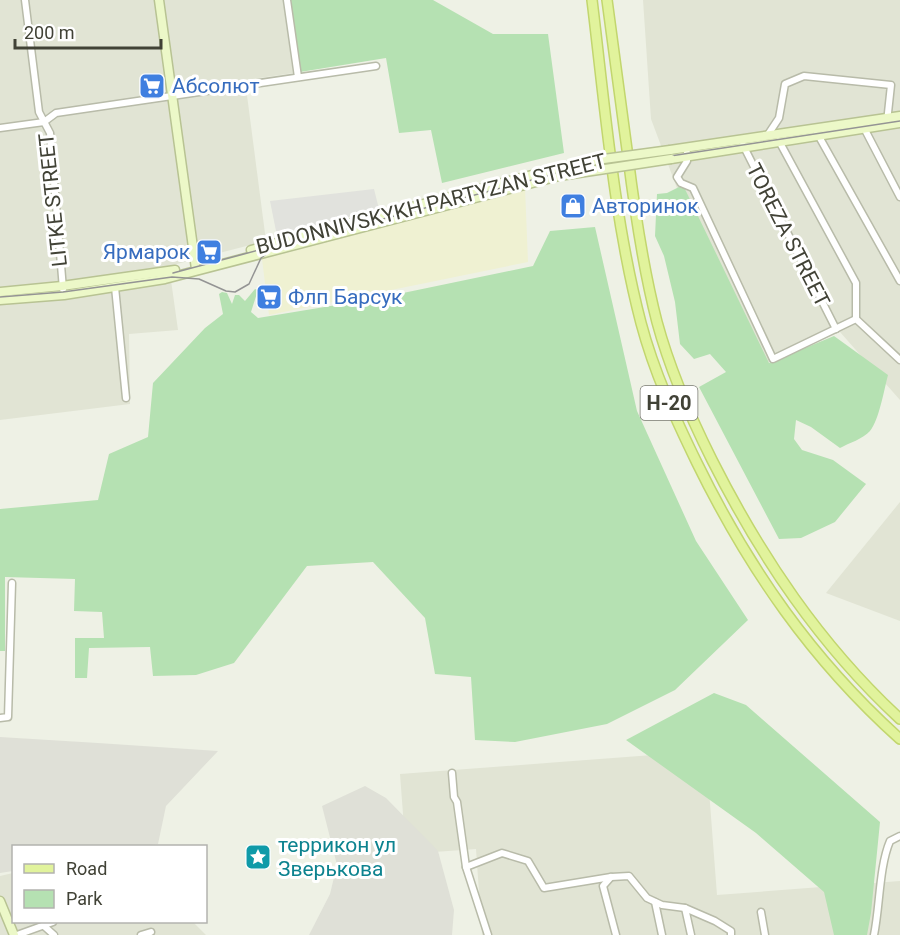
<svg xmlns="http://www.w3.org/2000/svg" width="900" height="935" font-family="Roboto,sans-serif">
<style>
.residential{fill:#e1e4d4}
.commercial{fill:#eff1d2}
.industrial{fill:#dfe0d7}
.green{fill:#b5e1b2}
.parking{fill:#e1e2dd}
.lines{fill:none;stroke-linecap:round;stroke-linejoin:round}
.street-casing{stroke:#b8bba9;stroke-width:9}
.secondary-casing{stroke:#b8c393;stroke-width:11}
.primary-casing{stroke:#c2d66e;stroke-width:12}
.street{stroke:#fff;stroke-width:6}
.secondary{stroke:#ecf8c8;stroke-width:8}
.primary{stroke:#e1f39c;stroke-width:9}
.tram{stroke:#949494;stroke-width:1.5}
.secondary-bridge-casing{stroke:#b8c393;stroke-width:11;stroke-linecap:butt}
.secondary-bridge{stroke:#ecf8c8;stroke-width:8}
.labels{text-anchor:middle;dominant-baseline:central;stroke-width:6;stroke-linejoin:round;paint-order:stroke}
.shield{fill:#fff;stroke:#7a7b72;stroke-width:1.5}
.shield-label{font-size:20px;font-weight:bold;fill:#414236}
.shop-label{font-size:21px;fill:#366cbe;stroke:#fff;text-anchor:start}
.street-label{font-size:21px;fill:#414236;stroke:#fff}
.culture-label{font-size:21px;fill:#0d838f;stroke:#fff;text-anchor:start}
</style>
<rect width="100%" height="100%" fill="#eef1e5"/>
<g class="residential">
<path d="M0,0H283L293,73L245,80L266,241L169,266L178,330L129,334L130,404L0,420Z"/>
<path d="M643,0H900V400L840,332L746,372L651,119Z"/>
<path d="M900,502V621L826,593Z"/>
<path d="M706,751L717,895L900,881V935H482L476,849L406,854L400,774Z"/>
<path d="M13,873L14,922H193L206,935H0V876Z"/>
</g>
<path class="commercial" d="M525,187L528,262L269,315L262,259Z"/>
<g class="industrial">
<path d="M0,737L98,743L218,751L166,806L158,844L142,846H14L13,871L0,873Z"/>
<path d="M365,786L386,798L438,851L454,910L452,935H309L330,894L337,865L322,806Z"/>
</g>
<g class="green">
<path d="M291,0H433L493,34H548L564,153L442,183L431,130L399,133L386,58L300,72Z"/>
<path d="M683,185L769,363L834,336L888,375C884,390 879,420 870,431C863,439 849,443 840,448L811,427L796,420L794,439L802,450L833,460L866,484L835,522L801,538L779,539L699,387L726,372L710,354L694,359L680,344L675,302L664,256L655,236L657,194L667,193Z"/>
<path d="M595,227L637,411L696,541L748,620L675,690L607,724L515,742L475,740L471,677L435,674L425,618L373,562L307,566L234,663L196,675L153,676L150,647L89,648L87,678H75V638H104L102,612L74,611L75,579L5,577V651H0V509L98,500L109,454L148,437L153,383L205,328L223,314L219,294L222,292L227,293L232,304L235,295H239L245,301L255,289L258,290L251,312L258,318L379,298L533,266L550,231Z"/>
<path d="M714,693L746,705L880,822L871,913L867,935H834L824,892L756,833L626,740Z"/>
</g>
<path class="parking" d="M374,189L379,209L277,236L270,201Z"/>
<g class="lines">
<g class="street-casing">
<g id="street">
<path d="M25,0L39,112L50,133L63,289"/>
<path d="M287,0L298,77"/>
<path d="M863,126L900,197"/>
<path d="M0,128L44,122L56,113L376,66"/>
<path d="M817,133L900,281"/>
<path d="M767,136L779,118L785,84L804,76L891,85L887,122"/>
<path d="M779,141L856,283V319"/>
<path d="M743,145L836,329"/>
<path d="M687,153V161L677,177L681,183L693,188L773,359L856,319L900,360"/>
<path d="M115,287L126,398"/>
<path d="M0,718L8,717L12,583"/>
<path d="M452,773L454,797L457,802L466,867L488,935"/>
<path d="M466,867L502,853L528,861L544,888L611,877L629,876L647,898L662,905L685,908L715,921L731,931V935"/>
<path d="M611,877L603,886L616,935"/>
<path d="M655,902L662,935"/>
<path d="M685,908L691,935"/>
<path d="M761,912L765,935"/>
<path d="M44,926L54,935"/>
<path d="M17,935L53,922"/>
<path d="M141,935L151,932"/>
<path d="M874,935C880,906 879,867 890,841L900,836"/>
</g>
</g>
<g class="secondary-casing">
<g id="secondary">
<path d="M159,0L196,269"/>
<path d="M670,150L900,116"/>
<path d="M671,159L900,123"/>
<path d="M251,250L558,168"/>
<path d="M0,292L62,286L175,270"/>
<path d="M0,300L64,295L165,279L559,176"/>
<path d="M0,901L14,935"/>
</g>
</g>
<g class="primary-casing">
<g id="primary">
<path d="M592,0C605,107 614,220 641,323C654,372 675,418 697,463C749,569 812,660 900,739"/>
<path d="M607,0C614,52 621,105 628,157C635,213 643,268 657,322C670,370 690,416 712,460C761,557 820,645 900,719"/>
</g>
</g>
<use href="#street" class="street"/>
<use href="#secondary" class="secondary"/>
<use href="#primary" class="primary"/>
<g class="tram">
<path d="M173,273L274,246"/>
<path d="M0,297L63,292L172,277L199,279L226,291L235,292L249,284L261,258L276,247L559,173L900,121"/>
</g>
<g class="secondary-bridge-casing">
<g id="secondary-bridge">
<path d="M558,168L589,161L670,150"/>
<path d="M559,176L671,159"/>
</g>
</g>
<use href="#secondary-bridge" class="secondary-bridge"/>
</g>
<defs>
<g id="supermarket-square" transform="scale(1.35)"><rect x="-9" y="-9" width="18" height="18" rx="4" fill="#3f7fe0" stroke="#fff"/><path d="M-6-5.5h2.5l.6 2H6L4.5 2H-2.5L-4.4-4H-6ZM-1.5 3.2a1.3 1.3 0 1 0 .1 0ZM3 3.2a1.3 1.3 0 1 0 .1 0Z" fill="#fff"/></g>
<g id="shop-square" transform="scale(1.35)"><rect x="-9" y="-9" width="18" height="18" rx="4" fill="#3f7fe0" stroke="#fff"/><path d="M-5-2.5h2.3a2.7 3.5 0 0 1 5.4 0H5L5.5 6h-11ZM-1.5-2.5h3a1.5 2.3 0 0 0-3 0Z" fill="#fff"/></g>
<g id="sight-square" transform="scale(1.35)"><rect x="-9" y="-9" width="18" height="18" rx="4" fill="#0f9aa8" stroke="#fff"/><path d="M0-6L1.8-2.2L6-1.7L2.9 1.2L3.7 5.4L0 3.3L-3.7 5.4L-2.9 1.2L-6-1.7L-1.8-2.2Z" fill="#fff"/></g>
</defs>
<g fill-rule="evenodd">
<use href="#supermarket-square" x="152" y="86"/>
<use href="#shop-square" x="573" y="206"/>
<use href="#supermarket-square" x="209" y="252"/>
<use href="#supermarket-square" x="269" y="297"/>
<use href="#sight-square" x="258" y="857"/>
</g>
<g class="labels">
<rect class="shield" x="640.5" y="386" width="57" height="34" rx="4.5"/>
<g class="shield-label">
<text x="669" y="403">Н-20</text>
</g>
<g class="shop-label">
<text x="172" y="86">Абсолют</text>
<text x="592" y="206">Авторинок</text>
<text x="190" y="252" text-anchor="end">Ярмарок</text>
<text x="288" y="297">Флп Барсук</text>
</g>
<g class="street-label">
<text transform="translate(53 200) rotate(-96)">LITKE STREET</text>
<text transform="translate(431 204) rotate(-14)">BUDONNIVSKYKH PARTYZAN STREET</text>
<text transform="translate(788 235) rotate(63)">TOREZA STREET</text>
</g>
<g class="culture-label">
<text x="278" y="845">террикон ул<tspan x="278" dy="24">Зверькова</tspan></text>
</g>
</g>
<rect x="12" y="845" width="195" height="78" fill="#ffffff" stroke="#b3b3af" stroke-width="1.5"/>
<rect x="24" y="864" width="30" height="9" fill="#e1f39c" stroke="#b3b3af" stroke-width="1.5"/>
<text x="66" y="875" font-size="18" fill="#414236">Road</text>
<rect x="24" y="890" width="30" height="18" fill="#b5e1b2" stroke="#b3b3af" stroke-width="1.5"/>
<text x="66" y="905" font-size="18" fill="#414236">Park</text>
<path d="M15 39v9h146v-9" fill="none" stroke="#414236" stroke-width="3"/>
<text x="24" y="39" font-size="18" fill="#414236" stroke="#ffffff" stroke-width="4.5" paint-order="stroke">200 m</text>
</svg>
